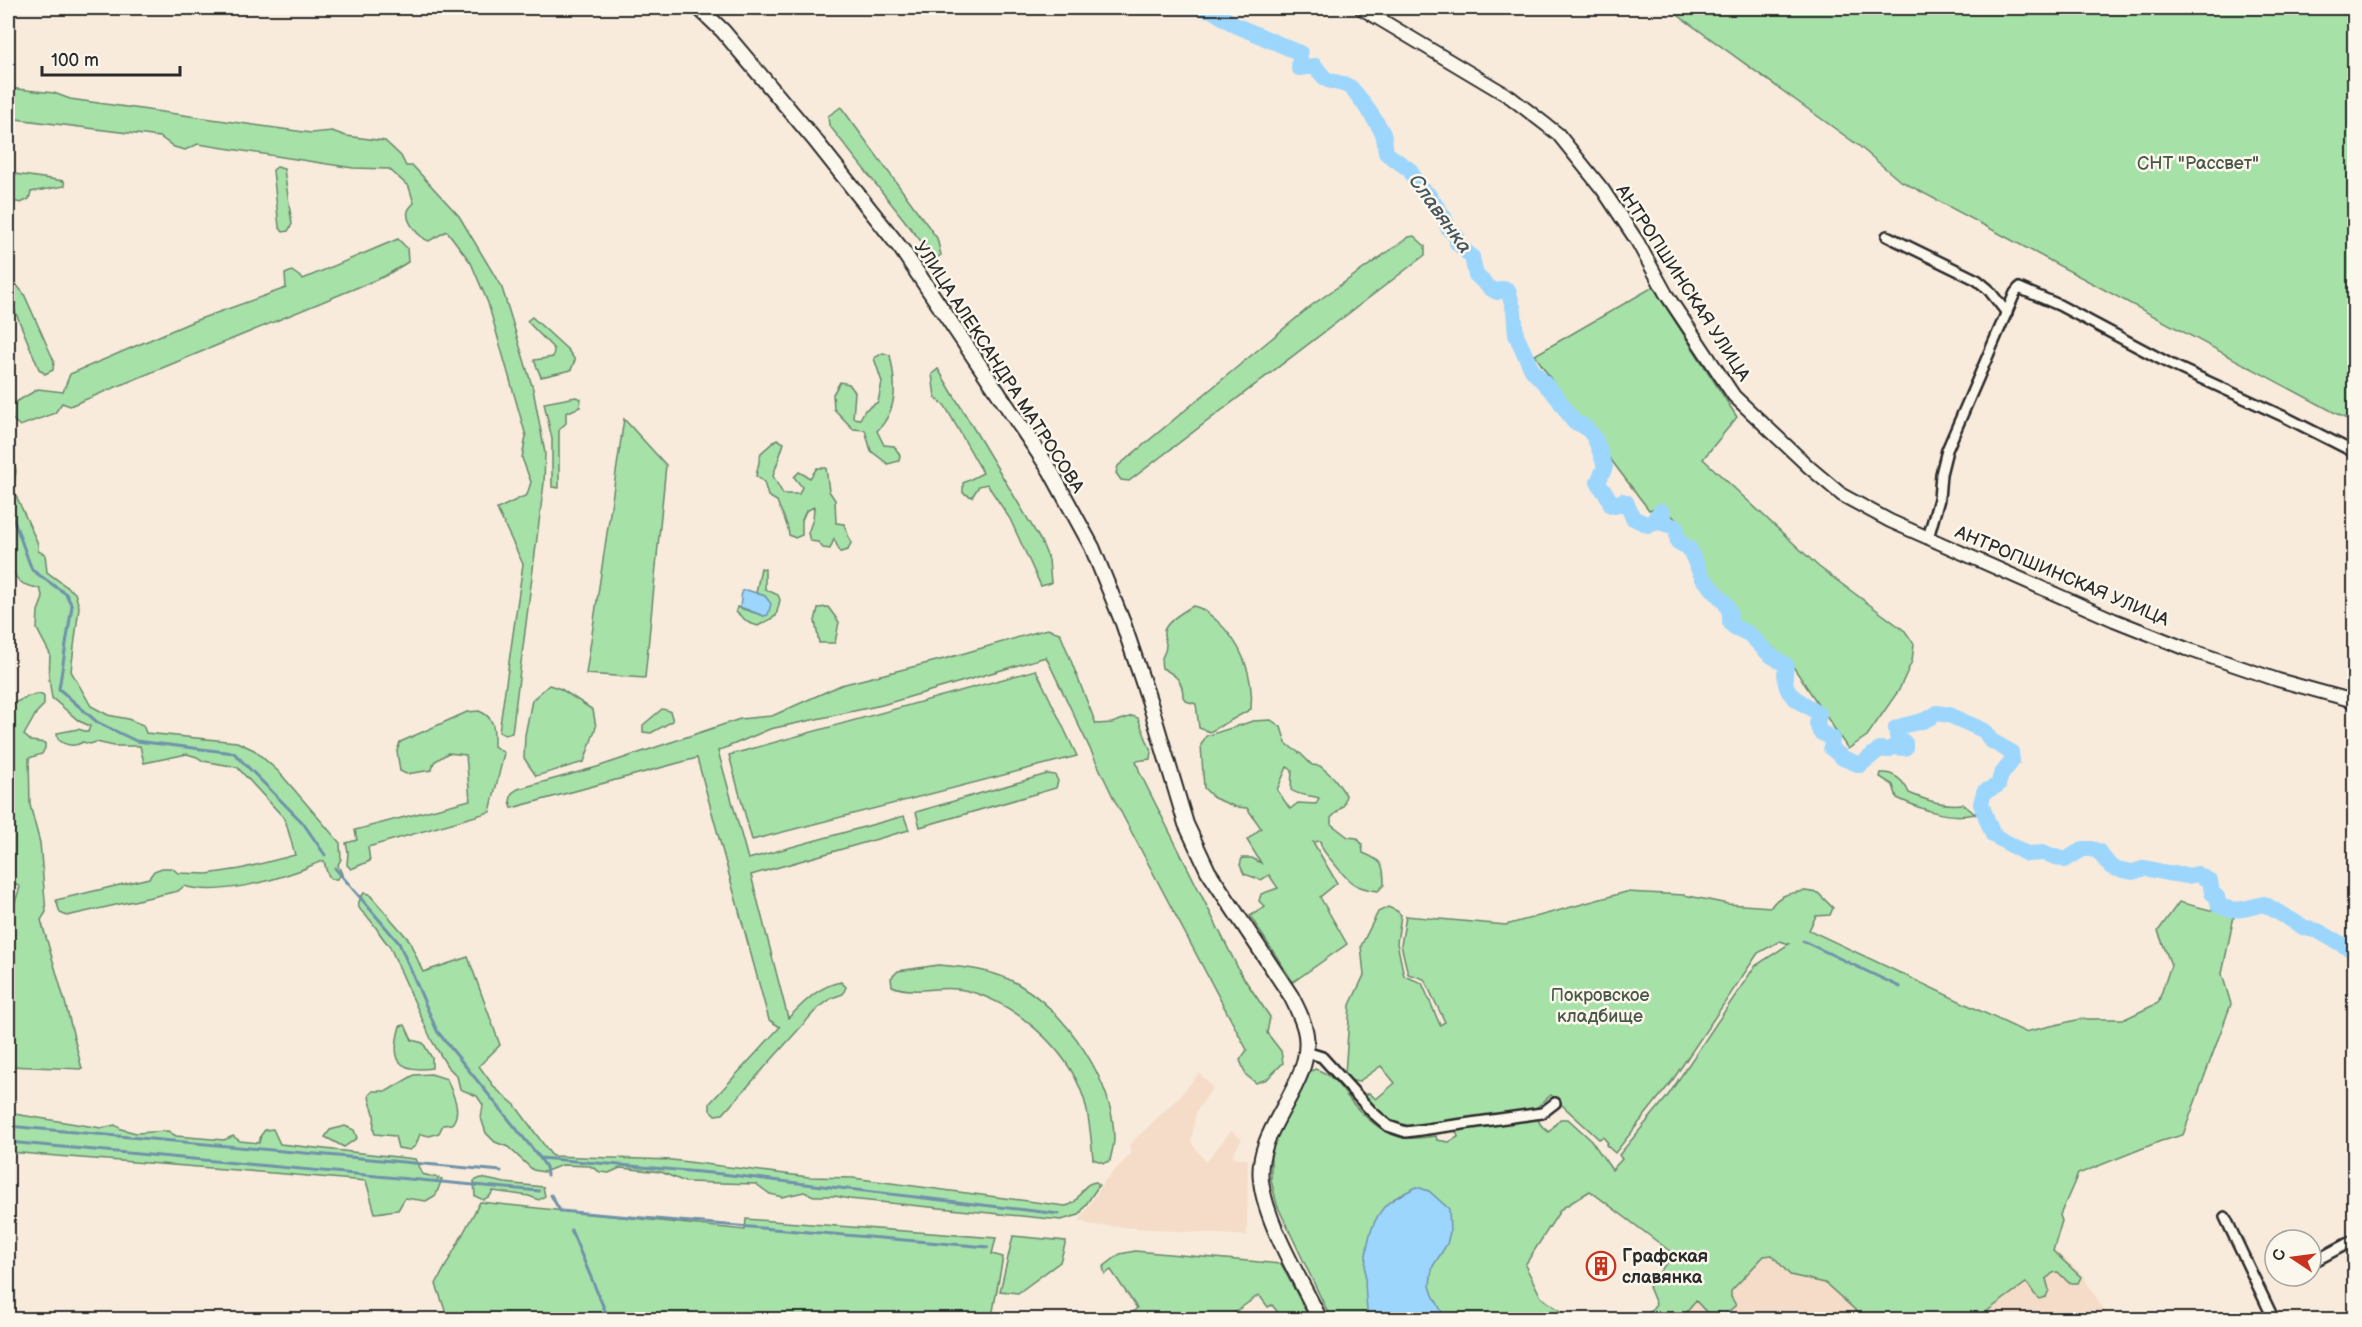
<svg xmlns="http://www.w3.org/2000/svg" width="2362" height="1327" font-family="'Balsamiq Sans',sans-serif">
<style>
.built{fill:#f4dcc9}
.green{fill:#a6e1a8;stroke:#68866a;stroke-width:1.5;fill-rule:evenodd}
.water{fill:#9dd6fd;stroke:#6f92a9;stroke-width:1.5}
.lines{fill:none;stroke-linecap:round;stroke-linejoin:round}
.stream{stroke:#6f92a9;stroke-width:3}
.river{stroke:#9dd6fd;stroke-width:16}
.minor-casing{stroke:#2b2b2b;stroke-width:14}
.tertiary-casing{stroke:#2b2b2b;stroke-width:16}
.secondary-casing{stroke:#2b2b2b;stroke-width:18}
.minor{stroke:#fbf7ec;stroke-width:9}
.tertiary{stroke:#fbf7ec;stroke-width:12}
.secondary{stroke:#fbf7ec;stroke-width:14}
.labels{text-anchor:middle;dominant-baseline:central;stroke-width:5;stroke-linejoin:round;paint-order:stroke}
.park-label{font-size:18px;fill:#4a584a;stroke:#fbf7ec}
.street-label{font-size:18px;fill:#2b2b2b;stroke:#fbf7ec}
.poi-label{font-size:18px;font-weight:bold;fill:#2b2b2b;stroke:#fbf7ec;text-anchor:start}
.water-label{font-size:20px;font-style:italic;fill:#485660;stroke:#fbf7ec}
</style>
<rect width="100%" height="100%" fill="#f8ebdc"/>
<filter id="ink" filterUnits="userSpaceOnUse"><feTurbulence type="fractalNoise" baseFrequency=".0167" numOctaves="2"/><feDisplacementMap in="SourceGraphic" scale="12" xChannelSelector="R" yChannelSelector="G"/><feConvolveMatrix kernelMatrix="1 2 1 2 8 2 1 2 1" color-interpolation-filters="sRGB"/></filter>
<g filter="url(#ink)">
<g class="built">
<path d="M1199,1073L1213,1087L1196,1112L1191,1142L1206,1162L1231,1131L1242,1139L1232,1156L1248,1160L1247,1236L1092,1225L1079,1221L1106,1179L1131,1154L1129,1145L1180,1096Z"/>
<path d="M1795,1225L1885,1319L1681,1320L1696,1301L1708,1313Z"/>
<path d="M2048,1244L2082,1274L2109,1319L1971,1320Z"/>
</g>
<g class="green">
<path d="M1668,8H2354V423L1899,180L1859,146Z"/>
<path d="M8,88L54,93L70,99L311,133L332,131L346,136L385,141L401,156L406,166H413L459,216L502,288L533,389L545,453L544,483L512,733L505,735L499,732L523,564L497,509L527,495L531,482L522,458L526,436L488,303L471,263L447,231L429,241C420,238 405,222 408,211C409,208 412,205 414,203L409,187L389,169L353,168L198,144L185,150L174,147L160,137L8,118Z"/>
<path d="M841,107L937,238L941,255L935,259L829,125L828,116Z"/>
<path d="M277,167L284,169L292,224L288,231L283,232L279,227L273,170Z"/>
<path d="M8,173L64,181L65,186L31,192L29,199L21,203L8,200Z"/>
<path d="M1414,236L1425,246V255L1129,481L1121,480L1116,473L1118,466L1312,305L1409,237Z"/>
<path d="M398,239L407,248L408,262L385,276L70,406L62,403L55,413L20,426L12,419L11,405L38,389L63,392L70,374L194,321L286,288L285,274L292,271L303,279Z"/>
<path d="M8,261L15,283L24,294L54,361L53,370L45,374L39,369L8,294Z"/>
<path d="M1653,287L1737,417L1703,459L1819,567L1905,631L1914,644L1912,661L1899,690L1867,736L1848,749L1792,665L1760,636L1737,622L1728,598L1712,584L1685,543L1682,525L1661,506L1649,510L1558,390L1535,355Z"/>
<path d="M532,317L568,350L575,360L571,370L541,377L534,360L553,357L554,349L527,321Z"/>
<path d="M883,353L890,355C896,383 899,409 877,431L884,445L894,446L900,455L899,461L888,464L871,451L865,430L853,429L834,409L833,394L840,382L849,384L855,392L853,418L860,419L865,410L878,402L882,382L874,358Z"/>
<path d="M938,369L1041,541L1049,560L1051,583L1041,586L1010,519L987,484L979,486L972,497L963,493V483L983,473L945,406L935,397L932,374Z"/>
<path d="M576,397L581,399L580,407L566,413V423L559,430V488L552,487V439L544,403Z"/>
<path d="M624,419L666,465L645,678L586,674Z"/>
<path d="M8,431L16,471L13,489L38,544V551L45,554L47,572L75,593L79,607L71,671L91,706L108,715L128,719L143,725L146,733L237,742L254,750L279,772L340,843L341,859L338,865L342,874L337,879H331L327,873L324,861C314,863 308,868 298,871C268,882 215,896 184,886L178,891L67,916L60,913L56,900L149,878L154,871L162,868H172L178,873L207,874L240,869L295,855L285,819L237,767L203,761L197,757L187,754L144,763L140,746H114L96,742L90,744L83,742C75,747 65,746 58,739L57,733L78,729L88,732L90,726L79,721L52,698L49,679L50,654L37,629L38,611L43,598L40,589C32,586 21,586 16,577C1,551 7,464 8,431Z"/>
<path d="M777,439L784,443L773,476L783,494H799L802,487L794,477L799,472L810,478L817,468H826L829,491L835,500L836,523L844,524L851,543L848,550L840,552L834,539L830,549L823,548L818,542L810,541L808,533L813,519L814,507L806,511L802,520V535L795,538L789,535C788,522 781,513 777,501L768,496L764,482L756,476L761,453Z"/>
<path d="M761,568L765,569V589L778,595L780,600L776,616L758,626L749,623L736,612L737,607L764,616L765,596L756,593Z"/>
<path d="M1193,606C1203,608 1208,613 1216,620C1242,643 1254,676 1251,709L1210,732L1199,728L1196,704L1186,701L1183,697C1183,681 1176,675 1162,668C1159,654 1166,657 1166,645C1166,640 1163,637 1164,631C1167,621 1184,611 1193,606Z"/>
<path d="M828,607L839,622L835,643H819L815,621L818,608Z"/>
<path d="M1047,629L1060,633L1096,724L1112,723L1132,716L1138,718L1151,751L1150,759L1136,761L1140,773L1241,974L1270,1017L1267,1033L1281,1051L1283,1063L1267,1079L1256,1083L1246,1075L1240,1060L1247,1050L1115,801L1046,657L882,705L770,729L718,751L748,859L904,816L909,830L751,875L788,1018C804,1003 818,986 841,982L846,987L843,994L832,998L816,1010L723,1114L715,1115L710,1110V1103L780,1027L769,1020L697,758L512,808L510,801L512,793L518,789L597,767L740,719L772,716L841,685L944,659Z"/>
<path d="M1036,670L1077,756L752,840L729,755Z"/>
<path d="M549,685L561,689L593,710L596,727L584,762L536,776L524,758L525,735L532,700Z"/>
<path d="M39,694L44,696V705L37,712L24,735L31,741L45,743V748L42,754L29,758L30,805L40,843L46,912L41,920L65,1002L82,1069L8,1066V918H13V908L20,887L17,885L8,886V867L13,863L8,851V706L29,696Z"/>
<path d="M662,709L670,711L673,721L651,733L643,732V725Z"/>
<path d="M479,711C496,718 494,730 494,746L504,753L490,812L368,847L370,861L351,869L347,865L348,852L346,843L357,840L355,830L470,800L466,755L448,753L434,762L432,770L406,774L400,771L397,751L400,742L467,712Z"/>
<path d="M1271,720L1281,727L1286,743L1292,748L1301,754L1312,765L1320,766L1334,778L1346,795L1344,805L1331,818V824L1348,837L1357,838L1362,844L1363,853C1383,861 1384,864 1384,885L1378,891C1351,888 1348,880 1332,861C1325,853 1322,850 1320,841L1313,842L1337,883L1320,897L1347,944L1293,982L1250,916L1265,907L1259,901L1261,894L1278,888L1269,875L1261,880L1244,874L1240,865L1242,858H1252L1261,863L1247,840L1261,828L1247,808L1236,807L1214,798L1204,788L1201,745L1206,736L1253,721ZM1287,767L1292,770L1291,790C1299,796 1309,795 1319,798L1316,804L1298,803L1290,809L1277,790Z"/>
<path d="M1881,773C1894,772 1904,781 1909,793C1928,801 1943,806 1963,804L1975,814C1948,820 1921,809 1897,798L1893,785L1880,777Z"/>
<path d="M1047,774L1055,775L1058,781L1056,788L920,827L916,812Z"/>
<path d="M1805,891L1818,893L1833,908L1830,915L1816,916L1809,930L2025,1032L2081,1019H2125L2158,1003L2171,965L2158,931L2179,902L2234,916L2222,974L2231,1004L2183,1135L2161,1141L2078,1174L2060,1215L2062,1221L2053,1251L2081,1277L2078,1283H2069L2058,1272L2053,1273L2046,1279L2049,1290L2046,1297L2039,1299C2032,1294 2032,1287 2026,1283L1976,1319H1885L1878,1313L1871,1317L1862,1316L1825,1283L1790,1275L1772,1255L1764,1256L1731,1291V1297L1736,1305L1720,1319L1708,1314L1696,1301L1681,1319H1644L1656,1304L1649,1287L1664,1266L1675,1255L1590,1191L1561,1209L1525,1265L1541,1297L1571,1319H1331L1277,1205L1271,1180V1156L1275,1141L1309,1072L1315,1069C1336,1075 1342,1092 1356,1107C1368,1120 1385,1134 1403,1138C1413,1139 1426,1137 1436,1136L1437,1140L1449,1142L1458,1137L1456,1131L1449,1129L1400,1128L1362,1097L1369,1093L1376,1099L1395,1083L1381,1066L1358,1082L1350,1080L1345,1074L1350,1005L1364,975L1361,946L1378,912L1388,907L1397,911L1401,915L1397,943L1404,976L1422,983L1440,1025L1445,1022L1424,979L1408,974L1401,945L1406,916L1506,925L1626,892L1684,895L1728,904L1771,907C1779,894 1791,893 1805,891ZM1780,941L1789,944L1755,966L1667,1097L1619,1155L1622,1159L1612,1170L1591,1140L1568,1119H1560L1549,1132C1538,1125 1537,1119 1537,1107L1551,1095L1599,1139L1603,1137L1608,1143L1606,1145L1615,1153L1672,1081L1758,953Z"/>
<path d="M364,893L369,894L409,940L423,972L468,957L500,1045L479,1066L495,1088L515,1105L552,1156L672,1160L809,1177L853,1178L1065,1206C1082,1204 1078,1184 1096,1182L1099,1185L1079,1215L1061,1220L849,1199L835,1196H814L804,1192L782,1197L770,1194L756,1184L685,1182L661,1172L620,1168L609,1173L600,1172L590,1166L562,1165L544,1172L533,1170L508,1147L495,1142L486,1133L481,1118L483,1105L477,1096L460,1089L457,1076L447,1066L432,1041L389,945C381,938 378,929 371,921C362,910 352,909 364,893Z"/>
<path d="M938,965C965,967 994,970 1018,984C1067,1013 1114,1081 1114,1139C1114,1146 1111,1154 1110,1161L1104,1163L1093,1159C1091,1139 1090,1116 1083,1096C1067,1048 1013,1001 964,990C941,984 915,996 892,986L891,978L898,971Z"/>
<path d="M405,1025L412,1040L423,1043L432,1058V1068C396,1073 391,1058 400,1026Z"/>
<path d="M431,1074L447,1079C452,1094 463,1110 452,1124L443,1125L439,1133L430,1136L420,1134L416,1145L410,1150L398,1148L395,1136L375,1134C371,1126 376,1122 374,1114C373,1107 369,1103 369,1095L373,1091H387L414,1075Z"/>
<path d="M8,1113L101,1128L115,1125L121,1129L136,1133L168,1131L176,1136L224,1140L233,1136L240,1141L259,1143L261,1135L265,1130L273,1129L280,1144L415,1159L422,1174L442,1179L436,1195L426,1201L405,1198L398,1210C389,1210 383,1213 375,1213L366,1181C246,1170 127,1162 8,1152Z"/>
<path d="M345,1126L354,1130L357,1138L344,1147L325,1137L330,1130Z"/>
<path d="M481,1178L505,1183L543,1187L545,1196L539,1200L529,1196L493,1191L490,1196L483,1200L475,1196L474,1181Z"/>
<path d="M480,1202L745,1230L746,1219L996,1238L992,1254L1003,1257L993,1311L982,1319H448L436,1284Z"/>
<path d="M1013,1236L1066,1241L1060,1262L1018,1293L1000,1291Z"/>
<path d="M1135,1251L1281,1264L1310,1319H1283L1272,1305L1268,1307L1259,1295L1225,1319H1136L1132,1313L1137,1308L1111,1270L1105,1274L1103,1267L1120,1254Z"/>
</g>
<g class="water">
<path d="M747,590L765,596L771,604L768,615L764,616L740,607L742,591Z"/>
<path d="M1417,1187L1429,1191L1449,1209L1450,1232L1447,1244L1433,1266L1431,1275L1430,1286L1433,1295L1445,1318L1449,1319H1368C1364,1285 1360,1234 1385,1206C1393,1197 1407,1192 1417,1187Z"/>
</g>
<g class="lines">
<g class="stream">
<path d="M8,504L32,570L66,594L72,606L59,689L97,722L136,741L234,753L303,823L325,855"/>
<path d="M1975,814L1983,809"/>
<path d="M335,868L399,943L437,1031L540,1158L546,1167L547,1175"/>
<path d="M1803,941L1900,987"/>
<path d="M8,1126L501,1171"/>
<path d="M1417,1135L1437,1133"/>
<path d="M8,1142L539,1191"/>
<path d="M540,1158L722,1174L1059,1214"/>
<path d="M551,1195L560,1211L988,1247"/>
<path d="M571,1230L609,1320"/>
</g>
<path class="river" d="M1203,8L1213,11L1235,25L1300,53L1299,68L1315,66C1331,89 1332,77 1350,87C1355,90 1381,128 1383,134C1385,140 1385,147 1386,153L1410,170L1419,187L1428,194L1444,217L1448,228L1457,237V243L1472,257L1476,275L1490,288L1497,292L1503,289L1508,290L1514,311L1516,335L1532,370L1557,397L1574,422C1595,427 1599,449 1605,467L1598,482C1601,491 1608,491 1611,505L1615,506L1622,501L1626,502L1633,518L1648,525L1655,523V518L1661,511L1663,513L1662,523L1676,527L1678,542L1689,548L1702,577L1726,604L1730,613V622L1734,627L1749,634L1769,654L1786,665C1781,697 1796,697 1819,714L1817,724L1820,732L1832,738L1831,748L1843,758L1860,765L1880,749L1888,750L1893,747L1905,748V743L1897,736L1896,728C1910,722 1924,724 1937,713L1949,715L1985,731L1990,740L2011,752L2012,761L2001,775L1998,785L1984,792L1981,804L1993,835L2027,854L2044,853L2065,860L2083,849H2091L2098,851L2111,867L2117,869L2133,872L2145,868L2167,873L2188,876L2197,874L2210,881L2212,893L2217,897L2219,906C2240,913 2245,908 2264,904L2305,928L2318,931L2354,951"/>
<g class="minor-casing">
<g id="minor">
<path d="M1887,236L1977,280L1988,289L2007,313"/>
<path d="M1928,538L1939,499L1941,474L1947,450L2015,293L2019,288L2059,305L2170,364L2287,418L2354,452"/>
<path d="M1306,1052L1322,1057L1372,1112L1388,1126L1406,1132L1542,1113L1555,1103"/>
<path d="M2225,1217L2274,1320"/>
<path d="M2311,1263L2354,1240"/>
</g>
</g>
<g class="tertiary-casing">
<path id="tertiary" d="M1361,8L1510,97L1558,134L1603,190L1637,241L1666,294L1734,396L1809,467L1842,495L1890,521L2114,620L2187,649L2278,680L2354,701"/>
</g>
<g class="secondary-casing">
<path id="secondary" d="M699,8L723,31L814,139L902,250L1050,470L1092,547L1123,623L1149,700L1186,824L1208,871L1291,996C1297,1008 1304,1021 1306,1035C1313,1087 1254,1128 1261,1181C1266,1224 1301,1280 1320,1320"/>
</g>
<use href="#minor" class="minor"/>
<use href="#tertiary" class="tertiary"/>
<use href="#secondary" class="secondary"/>
</g>
</g>
<defs>
<g id="building-ring" transform="scale(1.5)"><circle r="9.5" fill="#fbf7ec" stroke="#c8321e" stroke-width="1.5"/><path d="M-4-6H4V6H1V3H-1V6H-4ZM-2.5-4.3h1.7v1.8h-1.7ZM.8-4.3h1.7v1.8H.8ZM-2.5-1h1.7V.8h-1.7ZM.8-1h1.7V.8H.8Z" fill="#c8321e"/></g>
</defs>
<g fill-rule="evenodd">
<use href="#building-ring" x="1601" y="1266"/>
</g>
<g class="labels">
<g class="park-label">
<text x="2198" y="163">СНТ "Рассвет"</text>
<text x="1600" y="995">Покровское<tspan x="1600" dy="21">кладбище</tspan></text>
</g>
<g class="street-label">
<text transform="translate(1683 283) rotate(57)">АНТРОПШИНСКАЯ УЛИЦА</text>
<text transform="translate(999 367) rotate(57)">УЛИЦА АЛЕКСАНДРА МАТРОСОВА</text>
<text transform="translate(2062 576) rotate(23)">АНТРОПШИНСКАЯ УЛИЦА</text>
</g>
<g class="poi-label">
<text x="1622" y="1256">Графская<tspan x="1622" dy="21">славянка</tspan></text>
</g>
<g class="water-label">
<text transform="translate(1440 214) rotate(54)">Славянка</text>
</g>
</g>
<rect width="2362" height="1327" fill="none" stroke="#fbf7ec" stroke-width="30"/>
<rect x="15" y="15" width="2332" height="1297" fill="none" stroke="#2b2b2b" stroke-width="2" filter="url(#ink)"/>
<g transform="translate(2293 1258) rotate(283)"><circle r="28" fill="#fbf7ec" stroke="#a8a59f" stroke-width="1.5"/>
<path d="M0-4.5L10 22L0 15L-10 22Z" fill="#c8321e"/>
<text y="-9" font-size="16" font-weight="bold" text-anchor="middle" fill="#2b2b2b">С</text>
</g>
<path d="M42 66v9h138v-9" fill="none" stroke="#2b2b2b" stroke-width="3"/>
<text x="51" y="66" font-size="18" fill="#2b2b2b" stroke="#fbf7ec" stroke-width="4.5" paint-order="stroke">100 m</text>
</svg>
